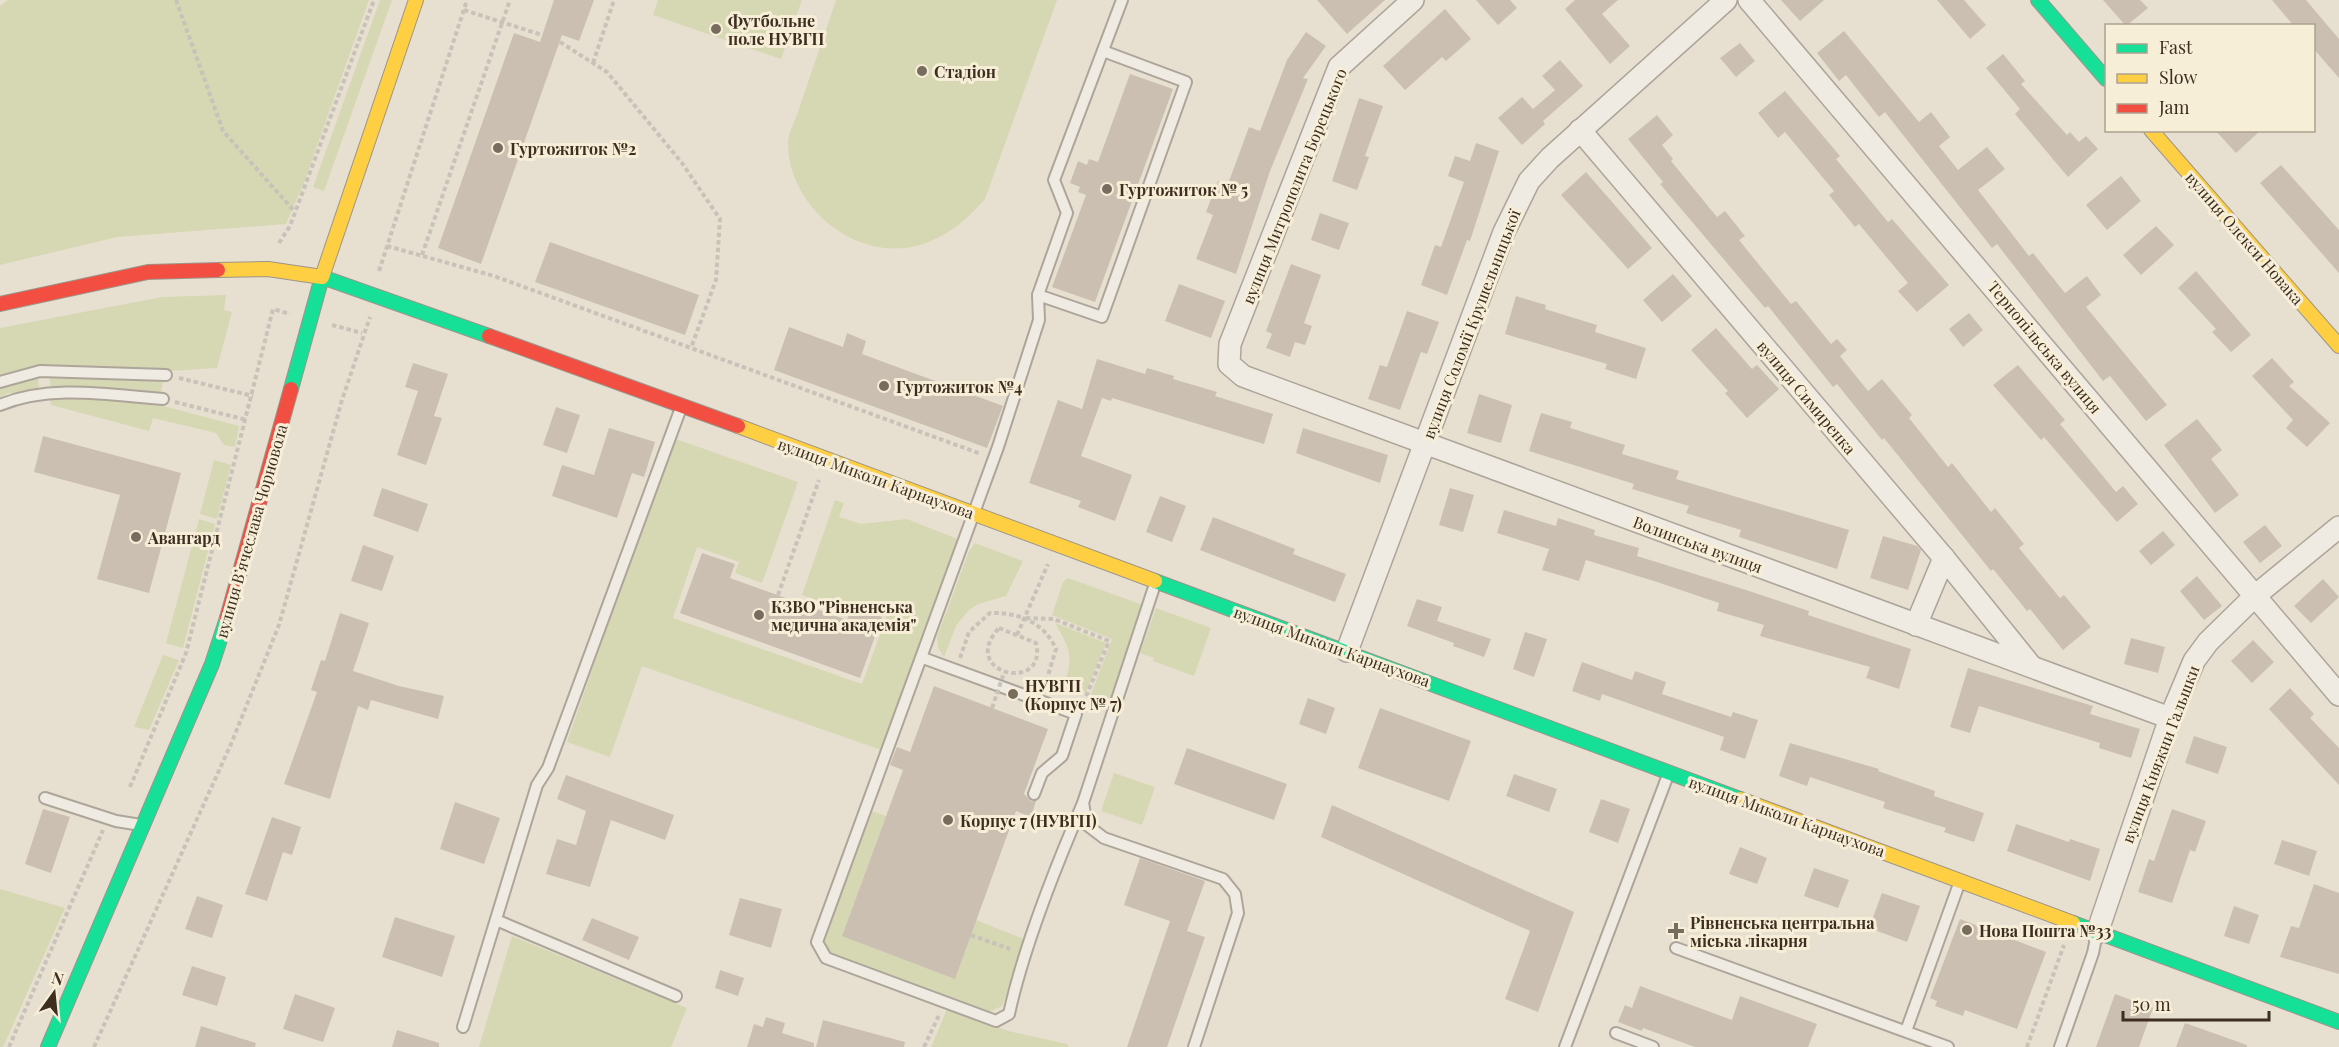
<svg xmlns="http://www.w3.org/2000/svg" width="2339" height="1047" font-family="'Playfair Display',serif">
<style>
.green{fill:#d6d7b3}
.building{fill:#cbbfb2}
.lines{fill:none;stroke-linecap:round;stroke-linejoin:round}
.lane-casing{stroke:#ada599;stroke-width:14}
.street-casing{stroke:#ada599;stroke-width:24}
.fast-casing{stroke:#9c958a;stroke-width:16}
.slow-casing{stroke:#9c958a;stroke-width:16}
.jam-casing{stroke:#9c958a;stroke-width:16}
.path{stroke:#c8c2b9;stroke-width:4;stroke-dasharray:4.5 3;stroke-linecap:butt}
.lane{stroke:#efebe3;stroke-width:10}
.street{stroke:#efebe3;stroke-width:21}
.fast{stroke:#16e098;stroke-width:14}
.slow{stroke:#ffcf43;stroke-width:14}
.jam{stroke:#f24e42;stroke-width:14}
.path-bridge{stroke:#c8c2b9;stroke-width:4;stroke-dasharray:4.5 3;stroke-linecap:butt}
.poi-dot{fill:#786c5e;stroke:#f7eed8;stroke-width:2}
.labels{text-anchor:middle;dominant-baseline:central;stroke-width:6;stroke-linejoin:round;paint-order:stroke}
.poi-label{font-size:16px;font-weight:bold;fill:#3d2e20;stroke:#f7eed8;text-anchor:start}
.street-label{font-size:16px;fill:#3d2e20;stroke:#f7eed8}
</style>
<rect width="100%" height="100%" fill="#e7e0d1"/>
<g class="green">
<path d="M8,0H369L304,182L286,224L117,237L0,265V6Z"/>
<path d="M380,0H392L324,191L313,187Z"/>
<path d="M658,0H802L781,59L653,15Z"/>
<path d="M836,0H1057L985,199C967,219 950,235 923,244C859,265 789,209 788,144C788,133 796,119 799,109C811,73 824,36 836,0Z"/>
<path d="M226,295L224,310L232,312L217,368C194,369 171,372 148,371C100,369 45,357 0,376V328L162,297Z"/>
<path d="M49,377L163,382L161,392L51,388Z"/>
<path d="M38,378L39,388L31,389L32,394L8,393L0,397V387Z"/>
<path d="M49,396L152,403L239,426L235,447L224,445L216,433L153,418L149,431L51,405Z"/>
<path d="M673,438L798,482L762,583L735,573L739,562L697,547L673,618L862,684L887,615L847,601L843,610L802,595L835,500L844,503L839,517L861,524L907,519L960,540L881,750L642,666L610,757L567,742Z"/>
<path d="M214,460L231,465L217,519L200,514Z"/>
<path d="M199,519L215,524L183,648L166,643Z"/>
<path d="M975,543L1023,561L1006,596L978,604L968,611L956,626L944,657L938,648L937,637L969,551Z"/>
<path d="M1068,578L1143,605L1110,704L1090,697L1112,639L1052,615L1063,582Z"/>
<path d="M1156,608L1211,628L1194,676L1153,661L1154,658L1140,653Z"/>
<path d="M1055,623L1106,643L1086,692L1080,694L1063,688C1074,657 1071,650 1055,623Z"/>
<path d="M163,655L179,660L149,730L134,727Z"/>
<path d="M1114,773L1155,787L1142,825L1101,811Z"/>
<path d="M869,810L886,816L842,936L976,920L1026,940L1002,1006L987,1013L829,953L824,944Z"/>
<path d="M0,889L65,908L3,1047H0Z"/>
<path d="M512,936L687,1008L671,1047H479Z"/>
<path d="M948,1007L1008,1031L1067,1044L1069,1047H931Z"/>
</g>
<g class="building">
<path d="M554,0H594L579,41L562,35L481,264L438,248L514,33L540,42Z"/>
<path d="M1317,0H1385L1347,34Z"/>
<path d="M1476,0H1510L1517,8L1498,25Z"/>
<path d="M1575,0H1618L1602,14L1630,46L1610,64L1565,9Z"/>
<path d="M1781,0H1824L1800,21Z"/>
<path d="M1937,0H1964L1986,25L1970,39Z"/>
<path d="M2103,0H2140L2148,8L2126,26Z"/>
<path d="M2272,0H2306L2339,39V78L2313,48V26H2294Z"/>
<path d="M1445,9L1471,39L1446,61L1442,57L1405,90L1383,66Z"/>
<path d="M1844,31L1919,122L1931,112L1950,137L1939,146L1958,170L1987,147L2005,169L1978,190L2029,256L2033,253L2065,293L2087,276L2101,295L2086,307L2167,405L2146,421L2110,376L2103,381L1997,244L1992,248L1885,112L1879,117L1846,75L1839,81L1817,53Z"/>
<path d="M1306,32L1326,46L1303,78L1308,79L1270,171L1236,274L1196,259L1213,215L1206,212L1218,181L1228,184L1249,127L1260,131L1287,60Z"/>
<path d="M1740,43L1755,61L1736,77L1720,58Z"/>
<path d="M2003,54L2025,81L2021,84L2067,135L2070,132L2079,142L2086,136L2098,149L2068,177L2015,114L2020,109L1986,68Z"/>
<path d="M1560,60L1583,86L1543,121L1545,124L1522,145L1498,118L1522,97L1533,109L1555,90L1542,76Z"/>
<path d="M1130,74L1173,89L1095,302L1052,287L1086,195L1078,192L1080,187L1070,183L1078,161L1087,165L1089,159L1098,162Z"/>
<path d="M1785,91L1840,156L1836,159L1888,222L1892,219L1949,285L1917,312L1898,291L1908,283L1859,224L1855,227L1829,195L1834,191L1785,132L1778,138L1758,113Z"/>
<path d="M1359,98L1383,106L1365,156L1369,157L1357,190L1332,181Z"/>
<path d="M1657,115L1673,135L1662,145L1673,159L1671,161L1717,217L1725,211L1745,236L1739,240L1791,304L1796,301L1831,344L1837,339L1847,350L1840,356L1868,391L1882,379L1912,415L1909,418L1948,467L1952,463L1991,512L1995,508L2024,544L2019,548L2060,598L2064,595L2091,627L2063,650L2030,609L2027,611L1993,569L1991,571L1884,438L1882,440L1837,384L1833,387L1768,306L1765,308L1660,184L1663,182L1628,139Z"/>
<path d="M2215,130H2261L2236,153Z"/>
<path d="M1476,143L1499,151L1470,241L1467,240L1447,295L1421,285L1435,245L1441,247L1464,182L1448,176L1455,156L1470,161Z"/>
<path d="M2281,165L2339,230V273L2260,183Z"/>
<path d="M1586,172L1652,248L1628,269L1561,195Z"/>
<path d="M2121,176L2141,201L2107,230L2086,205Z"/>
<path d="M1320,213L1349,223L1339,250L1311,240Z"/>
<path d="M2156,226L2174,245L2141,275L2123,255Z"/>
<path d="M550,242L699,295L685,335L535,282Z"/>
<path d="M1291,264L1321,275L1304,323L1312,326L1305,345L1295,342L1290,357L1266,348L1272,334L1266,331Z"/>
<path d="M2196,271L2251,335L2231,352L2212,332L2216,329L2178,288Z"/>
<path d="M1673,274L1692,296L1662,322L1643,300Z"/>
<path d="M1179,284L1225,301L1211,338L1165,321Z"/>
<path d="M1516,296L1546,305L1545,309L1597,325L1595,332L1646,348L1636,379L1605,369L1607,364L1505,334Z"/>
<path d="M1407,311L1439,322L1427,354L1421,352L1400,410L1368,399L1380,365L1387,367Z"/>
<path d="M1969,313L1983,330L1963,347L1949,329Z"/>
<path d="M789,327L843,347L847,333L866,341L862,354L1003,406L987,448L774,370Z"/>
<path d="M1716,328L1752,369L1757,365L1779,389L1747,418L1725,393L1728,391L1691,350Z"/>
<path d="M2272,358L2294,382L2289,386L2330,423L2307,447L2286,428L2293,420L2252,376Z"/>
<path d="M1097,359L1145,374L1147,368L1174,376L1173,379L1217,392L1215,396L1273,414L1264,444L1112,398L1111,401L1102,398L1081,456L1132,475L1115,521L1078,507L1081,501L1029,483L1058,400L1082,409Z"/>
<path d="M413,363L448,374L434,416L442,418L426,465L397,455L418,391L405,387Z"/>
<path d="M2018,365L2065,420L2060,424L2116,492L2123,486L2138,504L2117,522L2044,437L2041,440L1993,385Z"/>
<path d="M1479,394L1512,405L1501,443L1467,433Z"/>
<path d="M556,407L580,415L567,453L543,445Z"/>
<path d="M1541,413L1572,422L1570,428L1625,445L1622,454L1679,471L1676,479L1849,530L1837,569L1739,537L1741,530L1686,513L1689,506L1632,489L1634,484L1529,451Z"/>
<path d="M2197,419L2222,450L2211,459L2239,495L2215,513L2164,445Z"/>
<path d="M609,428L655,442L644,477L632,473L617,518L552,496L562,465L594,475Z"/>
<path d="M1303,428L1388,455L1380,483L1296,453Z"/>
<path d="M43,436L181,473L149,593L97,579L120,495L34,472Z"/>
<path d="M382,488L428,504L418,532L373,516Z"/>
<path d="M1450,488L1474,495L1463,532L1439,525Z"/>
<path d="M1160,496L1186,506L1172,542L1146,532Z"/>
<path d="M1504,510L1556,526L1558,518L1595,530L1594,535L1639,548L1637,556L1746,590L1809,611L1808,615L1911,649L1899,689L1866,678L1870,667L1760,636L1764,625L1717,611L1719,603L1657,582L1586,560L1579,581L1542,570L1549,549L1497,533Z"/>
<path d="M1213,517L1295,549L1293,554L1346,574L1335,602L1200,550Z"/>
<path d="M2265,525L2282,546L2260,563L2243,542Z"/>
<path d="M2163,531L2175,545L2151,565L2139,551Z"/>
<path d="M1883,536L1917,546L1921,550L1908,590L1870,578Z"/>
<path d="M363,545L394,556L382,591L351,581Z"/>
<path d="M702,553L735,564L730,578L847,620L852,606L882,617L860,678L680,613Z"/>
<path d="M2197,576L2222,606L2204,620L2180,591Z"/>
<path d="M2323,579L2339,597L2311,623L2294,606Z"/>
<path d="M1417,599L1442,607L1437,621L1491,639L1484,657L1453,646L1454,643L1407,626Z"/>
<path d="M340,613L369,623L353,671L399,686L444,696L438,719L371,700L368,710L358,706L330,799L284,784L317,692L311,690L321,660L325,661Z"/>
<path d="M1525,632L1547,639L1534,677L1513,669Z"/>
<path d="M2131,638L2165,647L2158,673L2124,664Z"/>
<path d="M2253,640L2274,662L2252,683L2231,661Z"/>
<path d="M1582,662L1632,680L1635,671L1666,682L1662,694L1731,717L1733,712L1758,720L1745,759L1720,750L1724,737L1602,694L1600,701L1572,691Z"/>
<path d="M1968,668L2093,706L2090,714L2140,729L2131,758L2099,748L2100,743L1979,706L1970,733L1950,727Z"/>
<path d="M934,686L1048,729L1024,794L1031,801H1036L1031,817L1016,811L955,979L842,936L903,770L890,765L897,747L910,752Z"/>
<path d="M2290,688L2314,714L2310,718L2339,748V785L2269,709Z"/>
<path d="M1308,698L1335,708L1326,734L1299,724Z"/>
<path d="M1380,708L1471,741L1449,801L1358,768Z"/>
<path d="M2194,736L2227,747L2218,774L2185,763Z"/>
<path d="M1790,743L1879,769L1878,771L1935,791L1934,796L1984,813L1974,842L1944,832L1946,828L1883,808L1885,802L1810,777L1807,786L1779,776Z"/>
<path d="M1187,748L1287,784L1274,820L1174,784Z"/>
<path d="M1514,774L1557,789L1549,812L1506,796Z"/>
<path d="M566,775L674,815L665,840L611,820L590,887L546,874L557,839L576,845L586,811L557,799Z"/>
<path d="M1601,799L1630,809L1618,843L1589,832Z"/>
<path d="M455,802L500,818L484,864L440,849Z"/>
<path d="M1332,805L1574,912L1538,1012L1505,999L1530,931L1321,837Z"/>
<path d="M43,809L70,817L51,873L25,864Z"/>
<path d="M2172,809L2206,821L2195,852L2190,850L2172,903L2138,892L2149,859L2154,861Z"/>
<path d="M272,817L301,827L292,855L283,852L267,901L245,894Z"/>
<path d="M2016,824L2069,842L2070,839L2100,849L2090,881L2007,851Z"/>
<path d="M2282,840L2317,851L2309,876L2274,864Z"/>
<path d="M1740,847L1767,858L1757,884L1729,874Z"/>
<path d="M1140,858L1205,881L1187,931L1205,937L1167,1047H1127L1170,921L1124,905Z"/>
<path d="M1814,868L1849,880L1838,908L1804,896Z"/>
<path d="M2314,884L2339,893V974L2280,957L2291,926L2299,928Z"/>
<path d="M1882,893L1920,906L1907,942L1869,928Z"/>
<path d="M197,896L223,905L212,938L185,929Z"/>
<path d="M740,898L782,909L771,948L729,935Z"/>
<path d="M2234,906L2259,915L2249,944L2224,936Z"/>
<path d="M395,917L455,936L442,977L382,957Z"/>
<path d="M592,918L639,937L629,960L582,940Z"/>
<path d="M1960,919L2046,952L2017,1029L1965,1010L1963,1016L1935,1006L1937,1001L1930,998Z"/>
<path d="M192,966L226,977L217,1006L182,995Z"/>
<path d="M720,970L744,978L738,996L715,988Z"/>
<path d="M1640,986L1732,1020L1740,996L1817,1024L1808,1047H1695L1643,1028L1642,1031L1618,1022L1625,1005L1632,1008Z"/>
<path d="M295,994L335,1008L323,1042L283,1029Z"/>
<path d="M2115,994L2153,1008L2139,1047H2096Z"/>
<path d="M766,1017L785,1023L782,1033L814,1043V1047H747L754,1024L763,1027Z"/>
<path d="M823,1020L905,1042L904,1047H816Z"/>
<path d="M2185,1023L2247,1045V1047H2176Z"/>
<path d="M201,1026L256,1043L255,1047H195Z"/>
<path d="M397,1030L439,1043V1047H392Z"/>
</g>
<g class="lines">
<g class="lane-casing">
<g id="lane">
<path d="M1038,295L1102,317L1186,82L1103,51"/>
<path d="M0,382L40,371L166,375"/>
<path d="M0,405C51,384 109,395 163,399"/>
<path d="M1155,584L1083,803L1087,825L1104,838L1223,879L1235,894L1238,913L1194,1047"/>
<path d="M923,658L1076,714L1062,756L1042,773L1034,794"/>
<path d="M45,798L116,821L141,825"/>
<path d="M1083,803C1055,868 1024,945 1009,1014L996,1021L826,958L817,942L998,447L1039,320L1038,295L1067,213L1054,180L1122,0"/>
<path d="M496,920L676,996"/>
<path d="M1676,948L1948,1047"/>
<path d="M463,1027L537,785L548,768L682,405"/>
<path d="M1906,1031L1959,884"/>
<path d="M1616,1033L1653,1047"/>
<path d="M1565,1047L1668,775"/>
<path d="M2060,1047L2093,953L2097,933"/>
</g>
</g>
<g class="street-casing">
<g id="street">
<path d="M1413,0L1339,67L1230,344L1229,364L1243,376L2170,718"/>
<path d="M1749,0L2339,695"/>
<path d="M1580,130L1944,558L2031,666"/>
<path d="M1916,625L1944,558"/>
<path d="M1347,651L1504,232L1529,181L1550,158L1726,0"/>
<path d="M2097,933L2170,718L2194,661L2208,642L2256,595L2339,527"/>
</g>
</g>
<g class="fast-casing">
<g id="fast">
<path d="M2038,0L2106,79"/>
<path d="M291,389L322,277L489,336"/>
<path d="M1155,581L1740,799"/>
<path d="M2073,923L2339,1022"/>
<path d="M48,1047L212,664L227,618"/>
</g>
</g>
<g class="slow-casing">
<g id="slow">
<path d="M2151,130L2339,346"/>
<path d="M218,270L268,269L322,277L416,0"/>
<path d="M738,426L1155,581"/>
<path d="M1740,799L2073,923"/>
</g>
</g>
<g class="jam-casing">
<g id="jam">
<path d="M0,304L148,272L218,270"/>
<path d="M489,336L738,426"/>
<path d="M227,618L291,389"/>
</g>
</g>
<g class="path">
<path d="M176,0L223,131L295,212"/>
<path d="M464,10L542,35"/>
<path d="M560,42L607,72L682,163L720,219L716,280L691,348"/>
<path d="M593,63L614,0"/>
<path d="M279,243L290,226L374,0"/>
<path d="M387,246L494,276L981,454"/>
<path d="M422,255L510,0"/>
<path d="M379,271L467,0"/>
<path d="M332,325L362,333"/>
<path d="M179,378L253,396"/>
<path d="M175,402L247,420"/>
<path d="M778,595L819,480"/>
<path d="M1026,618L1054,619L1109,641L1083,704"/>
<path d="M999,628L1036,643C1048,694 957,674 999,628Z"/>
<path d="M1017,635L1048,564"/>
<path d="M960,658L969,632L990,613C1018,612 1044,622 1056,649L1044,689"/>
<path d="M130,787L186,653L273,309L290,314"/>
<path d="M971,935L1010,949"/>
<path d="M9,1047L103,830"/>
<path d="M94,1047L231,744L279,625L342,400L370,317"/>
<path d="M924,1047L940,1013"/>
<path d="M2027,1047L2064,945"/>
</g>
<use href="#lane" class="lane"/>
<use href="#street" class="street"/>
<use href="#fast" class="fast"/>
<use href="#slow" class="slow"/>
<use href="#jam" class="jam"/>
<path class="path-bridge" d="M992,708L1004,673"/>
</g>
<g class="poi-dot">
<circle cx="716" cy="29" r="6"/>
<circle cx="922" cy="71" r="6"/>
<circle cx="498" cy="148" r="6"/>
<circle cx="1107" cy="189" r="6"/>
<circle cx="884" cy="386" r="6"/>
<circle cx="136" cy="537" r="6"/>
<circle cx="759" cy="615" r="6"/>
<circle cx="1013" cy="694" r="6"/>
<circle cx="948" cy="820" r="6"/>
<circle cx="1967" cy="930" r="6"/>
<path d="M1673 922h6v6h6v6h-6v6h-6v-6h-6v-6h6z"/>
</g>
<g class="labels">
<g class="poi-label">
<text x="728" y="20">Футбольне<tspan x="728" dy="18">поле НУВГП</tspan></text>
<text x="934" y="71">Стадіон</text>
<text x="510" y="148">Гуртожиток №2</text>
<text x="1119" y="189">Гуртожиток № 5</text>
<text x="896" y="386">Гуртожиток №4</text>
<text x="148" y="537">Авангард</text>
<text x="771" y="606">КЗВО "Рівненська<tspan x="771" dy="18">медична академія"</tspan></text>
<text x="1025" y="685">НУВГП<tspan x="1025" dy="18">(Корпус № 7)</tspan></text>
<text x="960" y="820">Корпус 7 (НУВГП)</text>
<text x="1690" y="922">Рівненська центральна<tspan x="1690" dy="18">міська лікарня</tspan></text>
<text x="1979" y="930">Нова Пошта №33</text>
</g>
<g class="street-label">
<text transform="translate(1294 186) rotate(-68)">вулиця Митрополита Борецького</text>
<text transform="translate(2245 238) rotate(49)">вулиця Олекси Новака</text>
<text transform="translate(1471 324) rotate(-69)">вулиця Соломії Крушельницької</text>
<text transform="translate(2045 347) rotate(50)">Тернопільська вулиця</text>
<text transform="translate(1807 397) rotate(50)">вулиця Симиренка</text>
<text transform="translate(876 478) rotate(20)">вулиця Миколи Карнаухова</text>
<text transform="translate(251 531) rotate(-74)">вулиця Вʼячеслава Чорновола</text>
<text transform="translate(1698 544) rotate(20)">Волинська вулиця</text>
<text transform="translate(1332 646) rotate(20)">вулиця Миколи Карнаухова</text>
<text transform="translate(2160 754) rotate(-69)">вулиця Княжни Гальшки</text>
<text transform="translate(1787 816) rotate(20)">вулиця Миколи Карнаухова</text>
</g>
</g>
<rect x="2105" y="24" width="210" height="108" fill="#f7eed8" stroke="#ada18e" stroke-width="1.5"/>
<rect x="2117" y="44" width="30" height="9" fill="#16e098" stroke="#ada18e" stroke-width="1.5"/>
<text x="2159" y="54" font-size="18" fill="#3d2e20">Fast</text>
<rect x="2117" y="74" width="30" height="9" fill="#ffcf43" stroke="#ada18e" stroke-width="1.5"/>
<text x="2159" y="84" font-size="18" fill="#3d2e20">Slow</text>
<rect x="2117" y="104" width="30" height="9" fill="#f24e42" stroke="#ada18e" stroke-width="1.5"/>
<text x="2159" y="114" font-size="18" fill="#3d2e20">Jam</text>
<g transform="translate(54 993) rotate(15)" stroke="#f7eed8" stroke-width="4.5" paint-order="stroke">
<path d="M0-4.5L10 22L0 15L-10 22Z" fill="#3d2e20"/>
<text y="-9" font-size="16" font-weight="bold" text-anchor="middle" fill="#3d2e20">N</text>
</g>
<path d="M2123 1011v9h146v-9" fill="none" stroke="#3d2e20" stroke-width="3"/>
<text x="2132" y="1011" font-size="18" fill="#3d2e20" stroke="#f7eed8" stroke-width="4.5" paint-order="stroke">50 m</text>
</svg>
